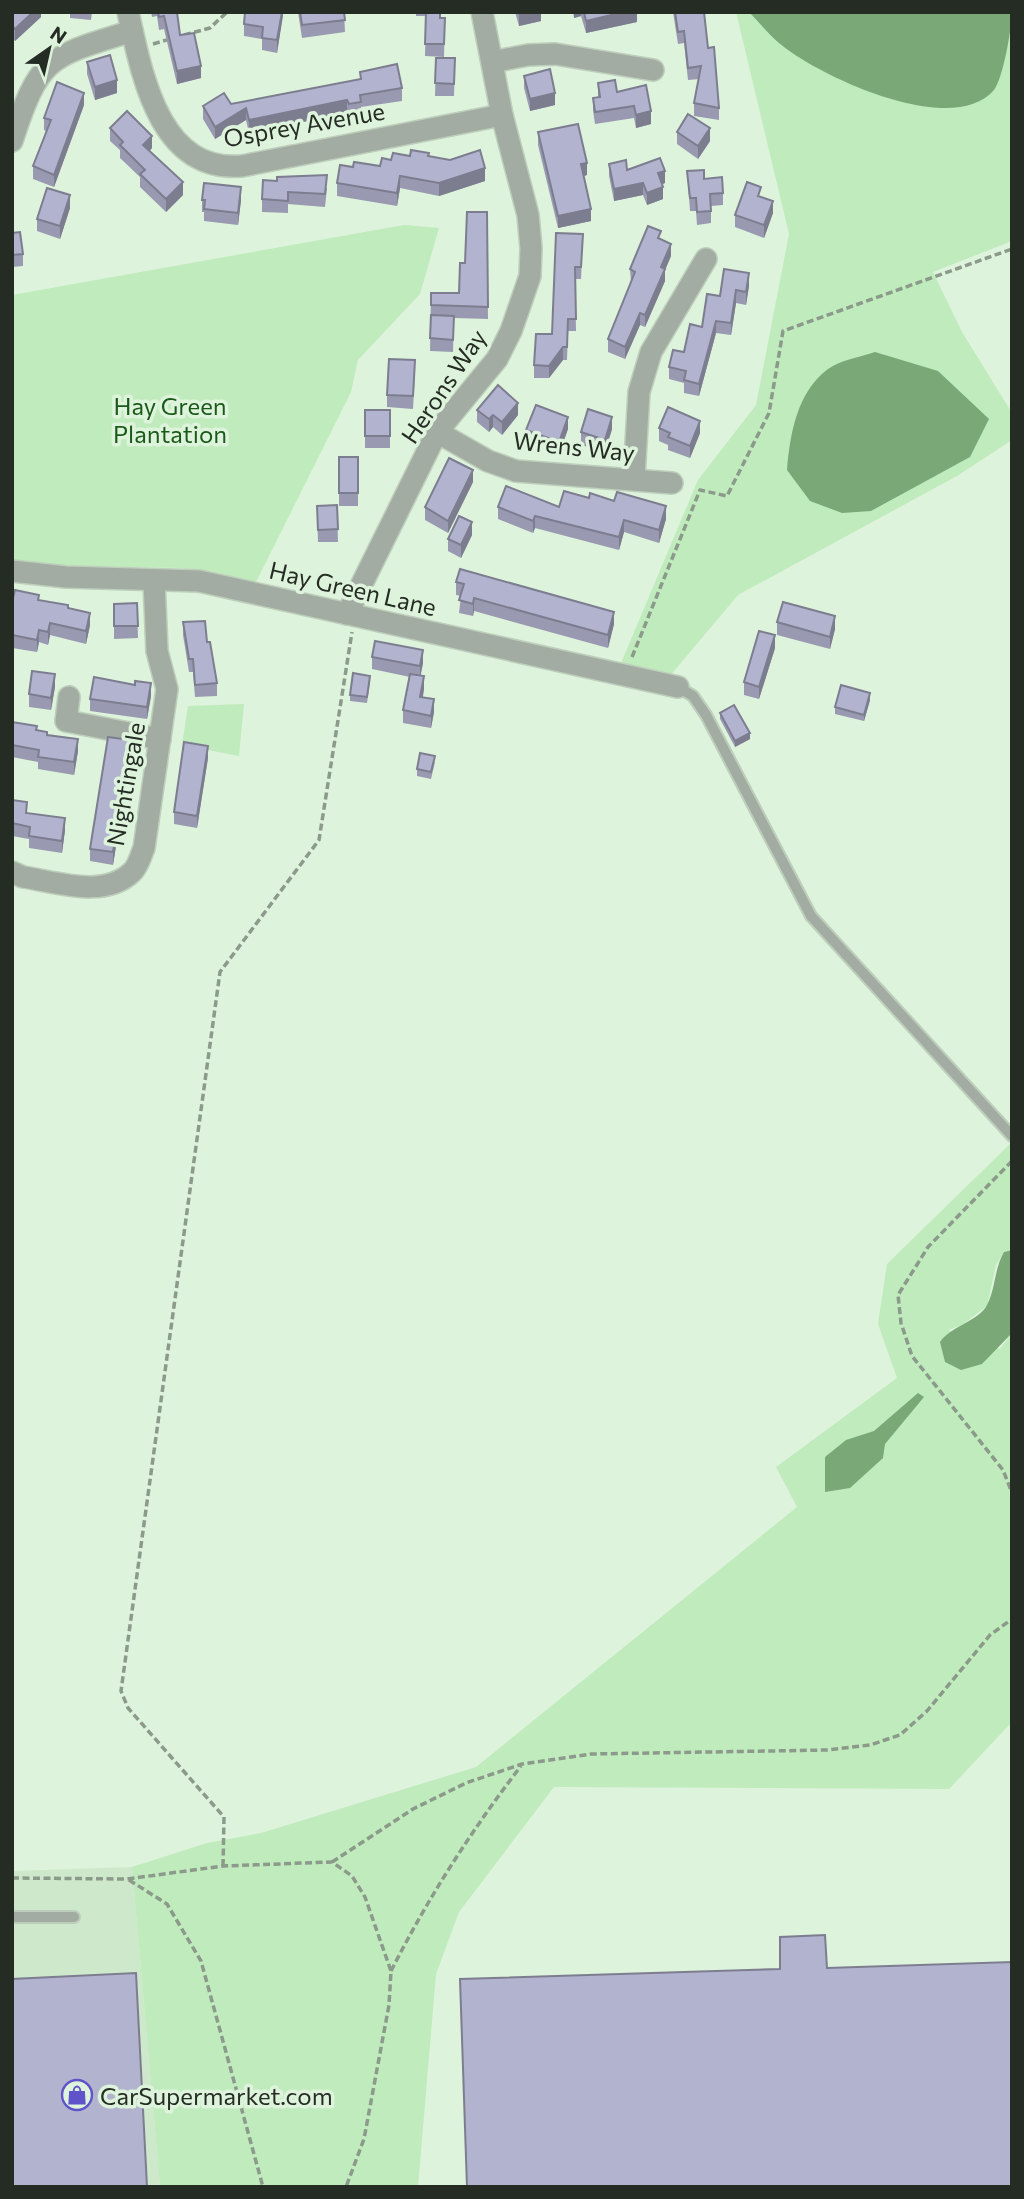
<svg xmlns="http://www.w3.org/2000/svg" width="1024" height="2199" font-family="Commissioner,sans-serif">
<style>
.built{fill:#cee8cb}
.green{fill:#c0ebbd}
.water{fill:#7aa877}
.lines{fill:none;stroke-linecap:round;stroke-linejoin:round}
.lane-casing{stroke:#bdcfbb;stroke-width:14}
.street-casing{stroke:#bdcfbb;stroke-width:24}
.path{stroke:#8b9a8a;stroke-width:3.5;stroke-dasharray:7 3.5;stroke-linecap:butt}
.lane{stroke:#a3aca3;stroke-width:10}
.street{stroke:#a3aca3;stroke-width:21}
.wall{fill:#999ab1}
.shaded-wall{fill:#7d7d90}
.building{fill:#b2b3ce;stroke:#7d7d90;stroke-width:2}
.labels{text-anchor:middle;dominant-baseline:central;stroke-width:7;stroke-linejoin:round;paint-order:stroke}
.street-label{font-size:24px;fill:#242c23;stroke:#def3dc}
.park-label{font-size:24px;fill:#1a5a19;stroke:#def3dc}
.poi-label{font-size:24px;fill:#242c23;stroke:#def3dc;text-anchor:start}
</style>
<rect width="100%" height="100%" fill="#def3dc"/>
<path class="built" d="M132,1867L160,2187H12V1871Z"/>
<g class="green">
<path d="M736,12H1012V241L933,272L962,332L1012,413V440L957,476L738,595L669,677L619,668L698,480L756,405L789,234Z"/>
<path d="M404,225L439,228L420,294L358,360L351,392L256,582L181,568L30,565L12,561V295Z"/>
<path d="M244,704L239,756L182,745L188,706Z"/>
<path d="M1012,1142V1250L1004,1252L996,1265L987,1306L962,1325L948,1330L1000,1349L1012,1333V1722L949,1789L554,1787L459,1912L436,1974L418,2187H160L132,1867L207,1843L261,1833L476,1767L797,1507L776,1467L897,1378L878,1324L887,1264Z"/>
</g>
<g class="water">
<path d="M749,12H1012C1012,27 1003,79 994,90C952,139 818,76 779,43C768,34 759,22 749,12Z"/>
<path d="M875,352L938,371L989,419L970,457L871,511L842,513L810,501L787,470C790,434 797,392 828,369C840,360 861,357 875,352Z"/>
<path d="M1012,1250V1333L982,1364L961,1370L945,1362L940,1342C951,1326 979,1321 987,1305C996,1288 994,1269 1004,1252Z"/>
<path d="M918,1393L924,1397L885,1444L883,1458L850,1488L825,1492V1457L846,1440L874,1431Z"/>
</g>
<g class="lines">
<g class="lane-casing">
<g id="lane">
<path d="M678,687L693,696L706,715L811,916L1012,1136"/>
<path d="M12,1917H74"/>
</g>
</g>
<g class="street-casing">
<g id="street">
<path d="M128,12C142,75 159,173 242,166L502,115"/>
<path d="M492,62L528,55L555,54L653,70"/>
<path d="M12,141C40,55 49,57 132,31"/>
<path d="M437,432L488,461L516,471L672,483"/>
<path d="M634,478L639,392L651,352L706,259"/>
<path d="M12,571L66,577L199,581L678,687"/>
<path d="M347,614L437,432L497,359L511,331L530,276L531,248L528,215L502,115L482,12"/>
<path d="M69,697L66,721L160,739"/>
<path d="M12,872L23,877C57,882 104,899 132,872C138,867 141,855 144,848L167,689L157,651L154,580"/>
</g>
</g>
<g class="path">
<path d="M184,35L210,28L227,12"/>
<path d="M153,44L170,39"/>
<path d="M632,657L700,490L727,496L769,413L783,331L1012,249"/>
<path d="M1012,1161L928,1247L898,1295L901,1323L912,1356L1003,1470L1012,1493"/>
<path d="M332,1862L413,1809L466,1783L522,1764L591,1754L827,1750L870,1745L900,1735L927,1711L990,1635L1012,1619"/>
<path d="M223,1866L224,1817L128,1708L121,1691L220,972L319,840L352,632"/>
<path d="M12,1878L127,1879L223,1866L332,1862L352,1876L365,1897L391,1971L389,2005L364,2139L346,2187"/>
<path d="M129,1880L167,1904L201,1961L263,2187"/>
<path d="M391,1971C428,1898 471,1831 521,1766"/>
</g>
<use href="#lane" class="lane"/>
<use href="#street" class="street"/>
</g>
<g class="wall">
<path d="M12,12H41V17L15,41L12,38Z"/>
<path d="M70,12H92L91,20L70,18Z"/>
<path d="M151,12H177L180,35L201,78L177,84L164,29L159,30L157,16L152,17Z"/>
<path d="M283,12L277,53L262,50V39L244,36V24Z"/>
<path d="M298,12H344L345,32L302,38Z"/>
<path d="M416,12H440V18H445L444,57L425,56L426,16H416Z"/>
<path d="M515,12H541V21L519,26Z"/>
<path d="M573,12H637V22L586,33L581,16L574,18Z"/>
<path d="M673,12H704L708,48L719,108V120L694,116V103L699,79L688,80L684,43L678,44Z"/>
<path d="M436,58H455L454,96H435Z"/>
<path d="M87,62L117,93L95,100L87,74Z"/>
<path d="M360,72L402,88V101L361,107V114L349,116L347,113L249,133L246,120L215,139L203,119V106L231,104L360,79Z"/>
<path d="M524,76L555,105L530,111L524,88Z"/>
<path d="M598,83L617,92L646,85L651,124L636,128L634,118L595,124L593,110V98L598,97Z"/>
<path d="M84,105L54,187L33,179V166L46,131L44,130V118Z"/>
<path d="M110,128L152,148L150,151L183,195L166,212L140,187V177L120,158V150L110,141Z"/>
<path d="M538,132L587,175L583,176L591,221L558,228L538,145Z"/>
<path d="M677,132L710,141L698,159L677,144Z"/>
<path d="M410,156H429L485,181L439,196L400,188L397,206L337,196V183L353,167L380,166L391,160Z"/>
<path d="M609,164L665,183L662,184L663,199L647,205L643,195L614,201L609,176Z"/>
<path d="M687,171L723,193V205L711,206V223L697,225L696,211H690Z"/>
<path d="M277,181L327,188L325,207L288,204V213L262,212V199Z"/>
<path d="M761,197L773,213L764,238L735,227V215Z"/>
<path d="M202,200H241L238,225L204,221V212H202Z"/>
<path d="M70,208L60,239L37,231V219Z"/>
<path d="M487,212L488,319L454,318L453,352L430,351L431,293H459L465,263Z"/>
<path d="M12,233L23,254V266L12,267Z"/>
<path d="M583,234L581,279H575L576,331H568L567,360H563L549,378H534V365L552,334Z"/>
<path d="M661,240L671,256L665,270V281L645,327L640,325L625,359L608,352V339L631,282L630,269Z"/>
<path d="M749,286L746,305L736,303L731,335L716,333L699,396L684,393V383L669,379V367L684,352L702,327L720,296Z"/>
<path d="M415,373L413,409L387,407V395Z"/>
<rect x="365" y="410" width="25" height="38"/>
<path d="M477,410L518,415L502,435L493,427L489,432L477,422Z"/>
<path d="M659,428L700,433L690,458L668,450V445L659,441Z"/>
<path d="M568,429L559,454L526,443V430Z"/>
<path d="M612,429L605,452L581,445V432Z"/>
<rect x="339" y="457" width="19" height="49"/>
<path d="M473,482L448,533L425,520V507Z"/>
<path d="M337,505L338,542H318L317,506Z"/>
<path d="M498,507H559L666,519L659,543L624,532L619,550L535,528L533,533L498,519Z"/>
<path d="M472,535L461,558L448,551V539Z"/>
<path d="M456,582L614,624L608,648L474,611L473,616L459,613L461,596L456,595Z"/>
<path d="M39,600L68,608L90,625L86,644L50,635L48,645L39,642L37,652L12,648V602Z"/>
<path d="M137,603L138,638L114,639V604Z"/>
<path d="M183,622L217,683V696L195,697L193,672H189L183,635Z"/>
<path d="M777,622L835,629L830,649L777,635Z"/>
<path d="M775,648L759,699L744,695V682Z"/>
<path d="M372,657L423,663L420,676L424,689L423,697L434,712L431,728L403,723V710L410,677L372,669Z"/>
<path d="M370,682L367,703L350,701V695Z"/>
<path d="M55,687L51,710L29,707V694Z"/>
<path d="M151,696L147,719L90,711V699Z"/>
<path d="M870,700L864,721L835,714V707Z"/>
<path d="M720,713L750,739L735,747L720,719Z"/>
<path d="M12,722L37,730L78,751L74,775L38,769V762L12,757Z"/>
<path d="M131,753L113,865L90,861V849Z"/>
<path d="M208,758L197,828L174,824V812Z"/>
<path d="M435,762L431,779L417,776V769Z"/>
<path d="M12,800L27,813L65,830L62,853L29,848V839L12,836Z"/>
<path d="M827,1968L1012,2187H467L460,1979Z"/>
</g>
<g class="shaded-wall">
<path d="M33,12H41V17L15,41V29Z"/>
<path d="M282,12H283V16L277,53V40Z"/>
<path d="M525,12H541V21L519,26V14Z"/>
<path d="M574,12H581V16L574,18Z"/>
<path d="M624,12H637V22L586,33V21Z"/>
<path d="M201,66V78L177,84V71Z"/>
<path d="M117,80V93L95,100V87Z"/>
<path d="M84,93V105L54,187V175Z"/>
<path d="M555,93V105L530,111V99Z"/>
<path d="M347,100V113L249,133V120Z"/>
<path d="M246,108V120L215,139V127Z"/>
<path d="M651,111V124L636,128V115Z"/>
<path d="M710,128V141L698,159V146Z"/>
<path d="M152,136V148L143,157V145Z"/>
<path d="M587,163V175L581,177V164Z"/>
<path d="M485,168V181L439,196V183Z"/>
<path d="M665,171V183L658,186V173Z"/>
<path d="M400,176V188L397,206V193Z"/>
<path d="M183,182V195L166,212V199Z"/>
<path d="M643,183V195L614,201V189Z"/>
<path d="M241,187V200L238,225V213Z"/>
<path d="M663,187V199L647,205V193Z"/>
<path d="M70,195V208L60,239V226Z"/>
<path d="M773,201V213L764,238V225Z"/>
<path d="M591,209V221L558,228V216Z"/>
<path d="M671,244V256L665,270V281L645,327V315L661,267Z"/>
<path d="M749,273V286L746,305V292Z"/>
<path d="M736,290V303L731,335V323Z"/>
<path d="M640,313V325L625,359V347Z"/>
<path d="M716,321V333L699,396V384Z"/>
<path d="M563,347V360L549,378V366Z"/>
<path d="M518,403V415L502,435V422Z"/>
<path d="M493,415V427L489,432V419Z"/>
<path d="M568,417V429L559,454V442Z"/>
<path d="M612,417V429L605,452V440Z"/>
<path d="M700,421V433L690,458V446Z"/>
<path d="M473,470V482L448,533V521Z"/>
<path d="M666,506V519L659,543V530Z"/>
<path d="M535,516V528L533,533V521Z"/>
<path d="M624,520V532L619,550V537Z"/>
<path d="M472,522V535L461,558V545Z"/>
<path d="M474,598V611L473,616V604Z"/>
<path d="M614,612V624L608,648V635Z"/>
<path d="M90,613V625L86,644V631Z"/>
<path d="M835,616V629L830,649V637Z"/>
<path d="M50,623V635L48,645V632Z"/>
<path d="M39,630V642L37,652V640Z"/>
<path d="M775,635V648L759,699V687Z"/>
<path d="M423,650V663L420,679V666Z"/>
<path d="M55,674V687L51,710V698Z"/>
<path d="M424,676V689L420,709V697Z"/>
<path d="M151,683V696L147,719V707Z"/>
<path d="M870,693V700L864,721V715Z"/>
<path d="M434,699V712L431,728V716Z"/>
<path d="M750,733V739L735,747V741Z"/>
<path d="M78,739V751L74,775V762Z"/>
<path d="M131,740V753L113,865V852Z"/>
<path d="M208,746V758L197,828V816Z"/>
<path d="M65,818V830L62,853V841Z"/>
</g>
<g class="building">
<path d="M12,12H33L15,29L12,26Z"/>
<path d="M158,12H177L180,35L194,33L201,66L177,71L164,16L159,17Z"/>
<path d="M245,12H282L277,40L262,38L263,27L244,24Z"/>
<path d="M300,12H344L345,20L302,25Z"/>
<path d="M426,12H440V18H445L444,44H425Z"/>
<path d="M584,12H624L586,21Z"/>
<path d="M675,12H704L708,48L714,47L719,108L694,103L701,66L688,68L684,31L678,32Z"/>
<path d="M110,55L117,80L95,87L87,62Z"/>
<path d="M436,58H455L454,84L435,83Z"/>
<path d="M397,64L402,88L360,95L361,102L349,104L347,100L249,120L246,108L215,127L203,106L224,93L231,104L361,79L360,72Z"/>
<path d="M550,69L555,93L530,99L524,76Z"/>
<path d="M615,80L617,92L646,85L651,111L636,115L634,106L595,112L593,98L600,97L598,83Z"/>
<path d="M57,82L84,93L54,175L33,166L51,120L44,118Z"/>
<path d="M127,111L152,136L143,145L183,182L166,199L140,174L145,170L120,145L123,142L110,128Z"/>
<path d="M688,114L710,128L698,146L677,132Z"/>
<path d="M578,124L587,163L581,164L591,209L558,216L538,132Z"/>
<path d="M411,150L429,153L428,156L450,160L480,150L485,168L439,183L400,176L397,193L337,183L340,165L353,167L354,162L380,166L382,158L391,160L393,153L410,156Z"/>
<path d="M660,158L665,171L658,173L663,187L647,193L643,183L614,189L609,164L626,160L627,170Z"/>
<path d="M704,170V179L722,177L723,193L710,194L711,211L697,212L696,198H690L687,171Z"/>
<path d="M327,175L325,194L288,192V201L262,199L263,180L277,181V177Z"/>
<path d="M747,182L761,187L758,196L773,201L764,225L735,215Z"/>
<path d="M204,183L241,187L238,213L204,209L205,200H202Z"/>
<path d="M47,188L70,195L60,226L37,219Z"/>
<path d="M467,212H487L488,307L431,305V293H459L460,263H465Z"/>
<path d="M648,226L661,231L658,238L671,244L661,267L665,269L645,315L640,313L625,347L608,339L635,272L630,269Z"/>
<path d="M20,232L23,254L12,255V233Z"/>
<path d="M556,233L583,234L581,267H575L576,319H568L567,347H563L549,366L534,365L536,334H552Z"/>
<path d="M724,269L749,273L746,292L736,290L731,323L716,321L699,384L684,380L686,371L669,367L673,350L684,352L690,324L702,327L707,294L720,296Z"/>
<path d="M431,315L454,316L453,340L430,338Z"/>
<path d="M389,359L415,360L413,396L387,395Z"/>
<path d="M498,385L518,403L502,422L493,415L489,419L477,410Z"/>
<path d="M536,405L568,417L559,442L526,430Z"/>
<path d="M668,407L700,421L690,446L668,437L670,433L659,428Z"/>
<path d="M588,409L612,417L605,440L581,432Z"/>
<rect x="365" y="410" width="25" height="26"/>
<rect x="339" y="457" width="19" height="36"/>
<path d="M449,458L473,470L448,521L425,507Z"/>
<path d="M506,486L559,507L564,491L589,498L590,493L614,501L617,492L666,506L659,530L624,520L619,537L535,516L533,521L498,507Z"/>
<path d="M337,505L338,529L318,530L317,506Z"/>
<path d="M459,516L472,522L461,545L448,539Z"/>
<path d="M460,569L614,612L608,635L474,598L473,604L459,600L464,584L456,582Z"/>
<path d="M15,590L39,595L38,600L68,605V608L90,613L86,631L50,623L48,632L39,630L37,640L12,635V602Z"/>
<path d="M783,602L835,616L830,637L777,622Z"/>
<path d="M137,603L138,626H114V604Z"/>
<path d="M205,621L207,642H210L217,683L195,685L193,659H189L183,622Z"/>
<path d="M759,631L775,635L759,687L744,682Z"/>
<path d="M375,641L423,650L420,666L372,657Z"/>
<path d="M32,671L55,674L51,698L29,694Z"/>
<path d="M353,673L370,676L367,697L350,695Z"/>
<path d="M410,674L424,676L420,697L434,699L431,716L403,710Z"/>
<path d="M94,677L135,685V681L151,683L147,707L90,699Z"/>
<path d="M841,685L870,693L864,715L835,707Z"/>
<path d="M734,705L750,733L735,741L720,713Z"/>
<path d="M12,722L37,726L36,730L47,732V735L78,739L74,762L38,757L39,750L12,745Z"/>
<path d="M108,737L131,740L113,852L90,849Z"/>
<path d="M184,742L208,746L197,816L174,812Z"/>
<path d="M420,753L435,756L431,772L417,769Z"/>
<path d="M12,800L27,802L26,813L65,818L62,841L29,836L30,827L12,823Z"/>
<path d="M825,1935L827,1968L1012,1962V2187H467L460,1979L780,1969V1937Z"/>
<path d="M136,1973L147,2187H12V1979Z"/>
</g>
<defs>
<g id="shop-ring" transform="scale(1.575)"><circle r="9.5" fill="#def3dc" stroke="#5f52ca" stroke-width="1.5"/><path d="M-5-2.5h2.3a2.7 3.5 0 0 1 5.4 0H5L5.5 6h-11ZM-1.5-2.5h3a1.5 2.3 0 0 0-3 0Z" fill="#5f52ca"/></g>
</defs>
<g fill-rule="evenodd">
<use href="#shop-ring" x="77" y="2095"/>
</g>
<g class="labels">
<g class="street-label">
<text transform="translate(304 124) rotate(-10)">Osprey Avenue</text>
<text transform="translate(443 386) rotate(-56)">Herons Way</text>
<text transform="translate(574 446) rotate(6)">Wrens Way</text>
<text transform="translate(353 588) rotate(13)">Hay Green Lane</text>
<text transform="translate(125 784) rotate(-80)">Nightingale</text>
</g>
<g class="park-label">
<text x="170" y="405">Hay Green<tspan x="170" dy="28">Plantation</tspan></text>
</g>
<g class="poi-label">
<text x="100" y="2095">CarSupermarket.com</text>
</g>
</g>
<rect width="1024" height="2199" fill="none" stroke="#242c23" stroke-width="28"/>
<g transform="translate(49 49) rotate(34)" stroke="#def3dc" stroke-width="5" paint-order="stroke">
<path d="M0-5L12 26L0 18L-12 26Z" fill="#242c23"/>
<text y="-10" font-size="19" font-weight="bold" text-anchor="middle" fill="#242c23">N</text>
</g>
</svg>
